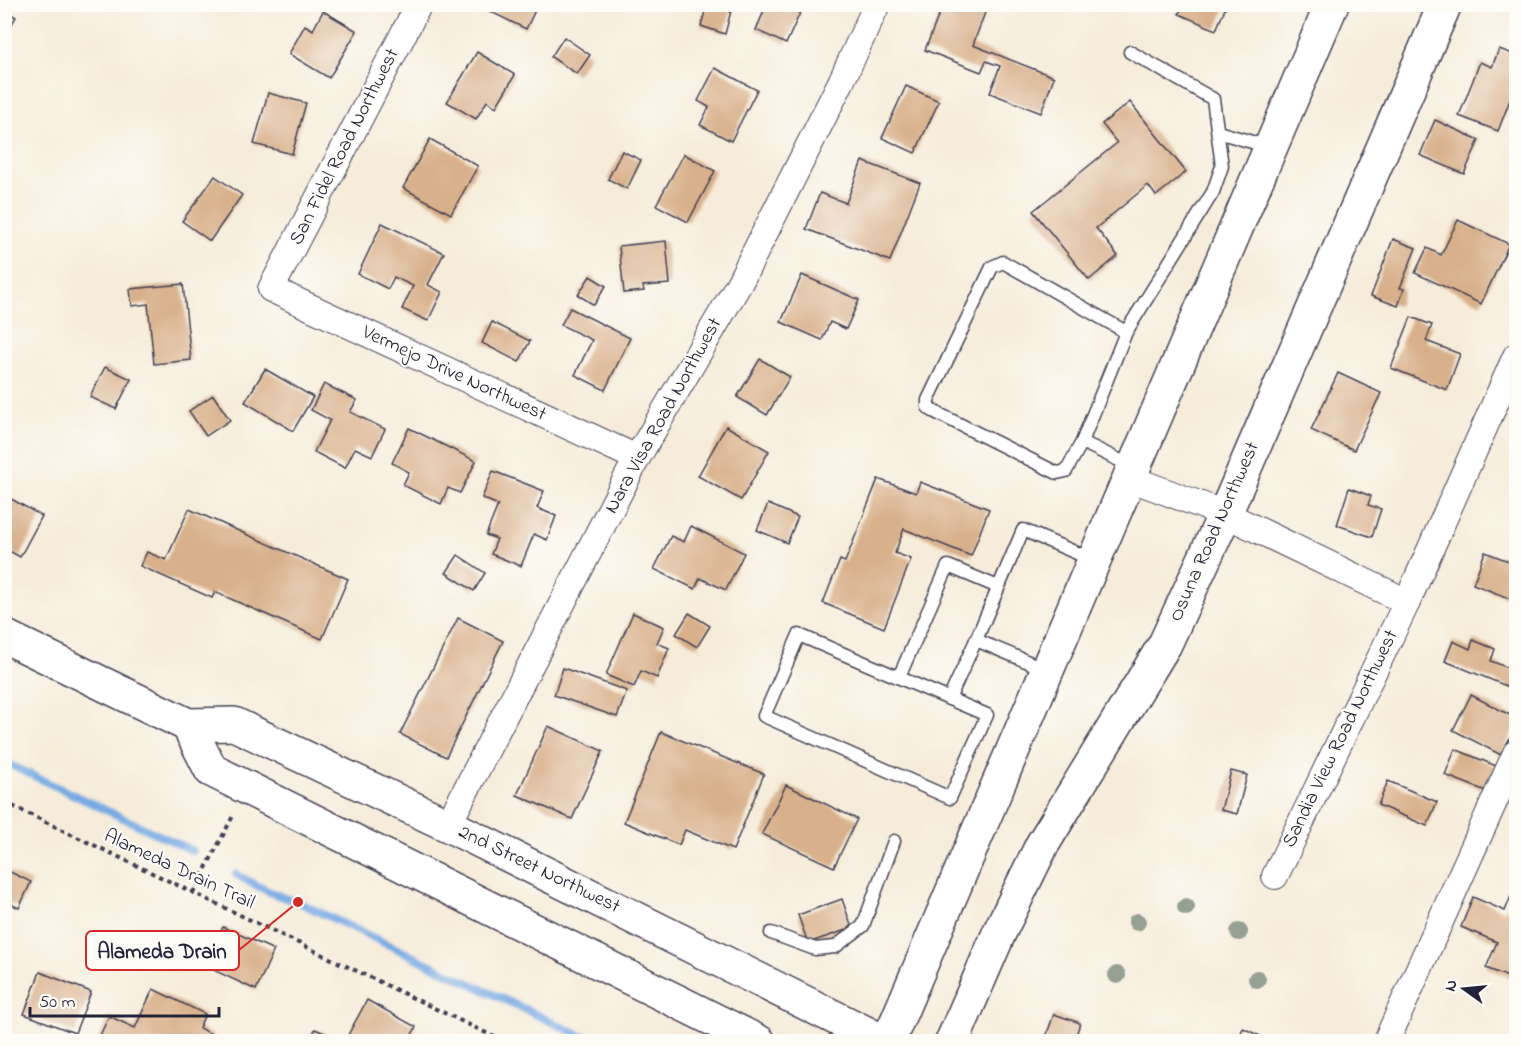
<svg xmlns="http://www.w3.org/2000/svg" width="1521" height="1046" font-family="'Indie Flower',sans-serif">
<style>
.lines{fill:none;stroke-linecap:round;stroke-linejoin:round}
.stream{stroke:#77aae3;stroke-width:8}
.building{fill:#d8b08b}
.lane-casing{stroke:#424053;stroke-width:15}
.street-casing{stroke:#424053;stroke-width:28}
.secondary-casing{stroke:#424053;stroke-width:36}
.primary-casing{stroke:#424053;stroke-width:36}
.path{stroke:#424053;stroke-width:4;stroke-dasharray:4.5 4.5;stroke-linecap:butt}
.lane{stroke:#fff;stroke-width:12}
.street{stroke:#fff;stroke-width:26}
.secondary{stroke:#fff;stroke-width:33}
.primary{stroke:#fff;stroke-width:33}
.tree{fill:#96a093}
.labels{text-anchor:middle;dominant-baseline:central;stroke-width:4.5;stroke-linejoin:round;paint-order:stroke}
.street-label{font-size:20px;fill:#22223b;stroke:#fdfcf7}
.leader{fill:none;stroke:#d62828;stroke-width:2}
.callout-dot{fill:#d62828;stroke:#fdfcf7;stroke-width:2}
.callout{fill:#fdfcf7;stroke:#d62828;stroke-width:2}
.callout-label{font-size:21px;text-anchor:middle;font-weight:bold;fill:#22223b}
</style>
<rect width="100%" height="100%" fill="#fdfcf7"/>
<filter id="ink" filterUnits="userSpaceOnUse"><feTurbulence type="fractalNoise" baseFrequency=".0167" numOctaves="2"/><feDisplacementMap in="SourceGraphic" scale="12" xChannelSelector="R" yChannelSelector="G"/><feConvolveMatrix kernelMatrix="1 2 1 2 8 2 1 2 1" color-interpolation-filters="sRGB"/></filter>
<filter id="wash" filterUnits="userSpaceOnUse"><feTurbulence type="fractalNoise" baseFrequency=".008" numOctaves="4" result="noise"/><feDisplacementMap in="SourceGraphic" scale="24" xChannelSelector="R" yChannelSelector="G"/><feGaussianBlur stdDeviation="1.35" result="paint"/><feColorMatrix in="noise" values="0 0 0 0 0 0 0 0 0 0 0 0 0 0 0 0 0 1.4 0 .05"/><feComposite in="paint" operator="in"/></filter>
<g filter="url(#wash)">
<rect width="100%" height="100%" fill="#f6ecd9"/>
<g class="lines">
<g class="stream">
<path d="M4,762L193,851"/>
<path d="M236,874C257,887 275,896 298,902L594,1042"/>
</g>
</g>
<g id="blocks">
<g class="building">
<path d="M492,4H538L526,29L489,11Z"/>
<path d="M707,4L731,11L725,34L701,26Z"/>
<path d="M767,4H804L786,44L756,30Z"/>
<path d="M943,4H972L986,10L973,45L1054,77L1041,113L990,93L1000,66L986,61L981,72L925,50Z"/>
<path d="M1184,4H1227L1216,30L1179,14Z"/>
<path d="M4,10L16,17L4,37Z"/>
<path d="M323,11L357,31L329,78L289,54L305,25L313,30Z"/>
<path d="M564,37L590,55L577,74L551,57Z"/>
<path d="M1499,49L1516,55V84L1498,131L1459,116L1480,62L1492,67Z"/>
<path d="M477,52L515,75L496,107L487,101L476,119L447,102Z"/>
<path d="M715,68L757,90L731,141L700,125L709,107L698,101Z"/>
<path d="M906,86L939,101L915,153L882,138Z"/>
<path d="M268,93L306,103L292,154L254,144Z"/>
<path d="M1130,102L1186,172L1156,196L1148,185L1096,228L1118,256L1089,280L1033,211L1117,143L1102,124Z"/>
<path d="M1435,120L1479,140L1464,174L1420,155Z"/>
<path d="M430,139L478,166L451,214L403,188Z"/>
<path d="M622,151L641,160L627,189L608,179Z"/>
<path d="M684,154L715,171L688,222L656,205Z"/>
<path d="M862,161L920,183L890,261L806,229L820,193L846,203Z"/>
<path d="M215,176L242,195L210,241L182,221Z"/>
<path d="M1458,220L1509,244L1481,304L1415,273L1427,248L1441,255Z"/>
<path d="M382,223L444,253L428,285L442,292L428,321L402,309L413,286L394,277L388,289L358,274Z"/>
<path d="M1393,239L1416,248L1400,288L1404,289L1398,306L1371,296Z"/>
<path d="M666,241L670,284L643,286L644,291L624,293L619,246Z"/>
<path d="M802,275L859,300L846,329L830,322L822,340L781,322Z"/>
<path d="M590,276L606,286L594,305L578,295Z"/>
<path d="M183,284L191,360L154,364L148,304L132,306L130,289Z"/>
<path d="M570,308L630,338L605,390L575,375L592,340L561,325Z"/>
<path d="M1411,317L1432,325L1426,341L1460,354L1447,390L1391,368Z"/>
<path d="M492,322L530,341L519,362L482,343Z"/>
<path d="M760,359L790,377L767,415L737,397Z"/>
<path d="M105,367L131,379L116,409L90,397Z"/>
<path d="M265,369L313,397L293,431L245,402Z"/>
<path d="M1338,373L1381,393L1354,450L1311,430Z"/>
<path d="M324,384L357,400L350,412L385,429L372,456L355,448L345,468L314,452L330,420L311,410Z"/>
<path d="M213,395L230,420L206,436L189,411Z"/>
<path d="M726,426L769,451L741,500L698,476Z"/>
<path d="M409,428L476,461L460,493L448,488L441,504L403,485L409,472L392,463Z"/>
<path d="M493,471L544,491L537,508L556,516L547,540L534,534L521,566L491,554L497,539L486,535L498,505L482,498Z"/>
<path d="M878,479L916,493L920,482L989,509L971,556L904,529L895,553L911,559L884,628L823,603L840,560L845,562Z"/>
<path d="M1349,488L1371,496L1368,505L1381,509L1372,537L1337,525Z"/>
<path d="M4,495L42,516L20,557L4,548Z"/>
<path d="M768,504L798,517L787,543L757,530Z"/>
<path d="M189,509L348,579L322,639L215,592L212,598L140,566L147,552L166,560Z"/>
<path d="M691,526L744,553L726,590L700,578L695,589L654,569L671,536L684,542Z"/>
<path d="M1485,552L1516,564V601L1473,584Z"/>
<path d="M458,555L485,573L474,591L446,573Z"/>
<path d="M633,613L664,627L657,643L669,648L657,678L641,671L634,687L606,675Z"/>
<path d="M689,613L710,626L697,647L676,634Z"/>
<path d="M458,618L503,641L446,757L400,734Z"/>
<path d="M1473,640L1495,649L1491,661L1516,671V690L1445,661L1453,641L1470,649Z"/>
<path d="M563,668L627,691L617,717L554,695Z"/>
<path d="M1471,695L1516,718V726L1501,755L1453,730Z"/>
<path d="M548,726L603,751L572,819L517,795Z"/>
<path d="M661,732L764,774L733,850L685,830L679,845L624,822Z"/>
<path d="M1455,749L1501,768L1491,793L1445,775Z"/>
<path d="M1231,771L1247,775L1237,814L1221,810Z"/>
<path d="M1388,781L1437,802L1427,826L1378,805Z"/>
<path d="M786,785L857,819L834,867L762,834Z"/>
<path d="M4,869L31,882L19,908L4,901Z"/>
<path d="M1516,884V970L1513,979L1486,968L1497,942L1461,927L1473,897L1505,911Z"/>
<path d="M842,899L852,928L808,943L798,915Z"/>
<path d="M223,927L274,950L256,990L205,966Z"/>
<path d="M40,972L91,992L75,1033L24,1014Z"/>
<path d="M153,989L205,1014L199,1028L214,1035L211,1042H97L109,1016L135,1028Z"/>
<path d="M367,1000L416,1027L408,1042H361L348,1035Z"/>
<path d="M1054,1014L1080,1023L1074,1042H1044Z"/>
<path d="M1243,1028L1273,1042H1237Z"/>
<path d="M315,1029L329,1035L326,1042H310Z"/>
</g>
</g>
</g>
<g filter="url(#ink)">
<use href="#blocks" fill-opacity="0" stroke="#424053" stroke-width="1.5"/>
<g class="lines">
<g class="lane-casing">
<g id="lane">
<path d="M1218,132L1269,147"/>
<path d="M1126,332L1003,262L992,267L928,400V407L933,411L1057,473L1066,471L1082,442L1126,332L1213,192L1222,166L1213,99L1130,52"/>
<path d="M1082,442L1133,467"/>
<path d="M799,635L987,715L950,798L764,716Z"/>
<path d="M1045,669L976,640L1023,530L1093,560"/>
<path d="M899,677L948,566L998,587"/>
<path d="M949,699L976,640"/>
<path d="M771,933L815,949L835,947L863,926L894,841"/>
</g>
</g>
<g class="street-casing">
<g id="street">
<path d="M419,4L271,289L637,458"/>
<path d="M1129,478L1225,514L1407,602"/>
<path d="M448,825L637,458L740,282L841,82L877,4"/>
<path d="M1275,876L1407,602L1516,356"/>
<path d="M1386,1042L1516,753"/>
</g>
</g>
<g class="secondary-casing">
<g id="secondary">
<path d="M888,1042L1332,4"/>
<path d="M952,1042L1000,931L1042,845L1165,644L1225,514L1445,4"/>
</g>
</g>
<g class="primary-casing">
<g id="primary">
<path d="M4,636L188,725L234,724L448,825L884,1042"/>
<path d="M188,725L211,770L759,1042"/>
</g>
</g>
<g class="path">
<path d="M4,802L505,1042"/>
<path d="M193,893L234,814"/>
</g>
<use href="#lane" class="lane"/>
<use href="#street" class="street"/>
<use href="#secondary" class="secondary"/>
<use href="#primary" class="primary"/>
</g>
<g class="tree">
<circle cx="1186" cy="907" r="9"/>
<circle cx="1137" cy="922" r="9"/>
<circle cx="1239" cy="932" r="9"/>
<circle cx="1117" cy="975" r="9"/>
<circle cx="1257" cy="979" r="9"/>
</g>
</g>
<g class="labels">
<g class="street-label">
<text transform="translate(345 147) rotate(-63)">San Fidel Road Northwest</text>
<text transform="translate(454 374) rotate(25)">Vermejo Drive Northwest</text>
<text transform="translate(664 416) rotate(-61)">Nara Visa Road Northwest</text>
<text transform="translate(1215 532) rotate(-66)">Osuna Road Northwest</text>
<text transform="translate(1341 739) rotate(-64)">Sandia View Road Northwest</text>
<text transform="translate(179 870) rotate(25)">Alameda Drain Trail</text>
<text transform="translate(539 870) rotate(26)">2nd Street Northwest</text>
</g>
</g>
<path class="leader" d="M298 902L239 950"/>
<circle class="callout-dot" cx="298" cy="902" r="6"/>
<rect class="callout" x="86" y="931" width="153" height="39" rx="6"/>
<g class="callout-label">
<text x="162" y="958">Alameda Drain</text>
</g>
<rect width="1521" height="1046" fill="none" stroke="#fdfcf7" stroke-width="24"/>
<g transform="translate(1464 989) rotate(285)" stroke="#fdfcf7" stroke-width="4.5" paint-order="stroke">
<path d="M0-4.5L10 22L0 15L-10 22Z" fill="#22223b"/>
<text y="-9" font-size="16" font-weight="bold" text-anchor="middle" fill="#22223b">N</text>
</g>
<path d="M30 1007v9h189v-9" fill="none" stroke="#22223b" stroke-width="3"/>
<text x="39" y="1007" font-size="18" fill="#22223b" stroke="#fdfcf7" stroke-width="4.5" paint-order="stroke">50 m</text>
</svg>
